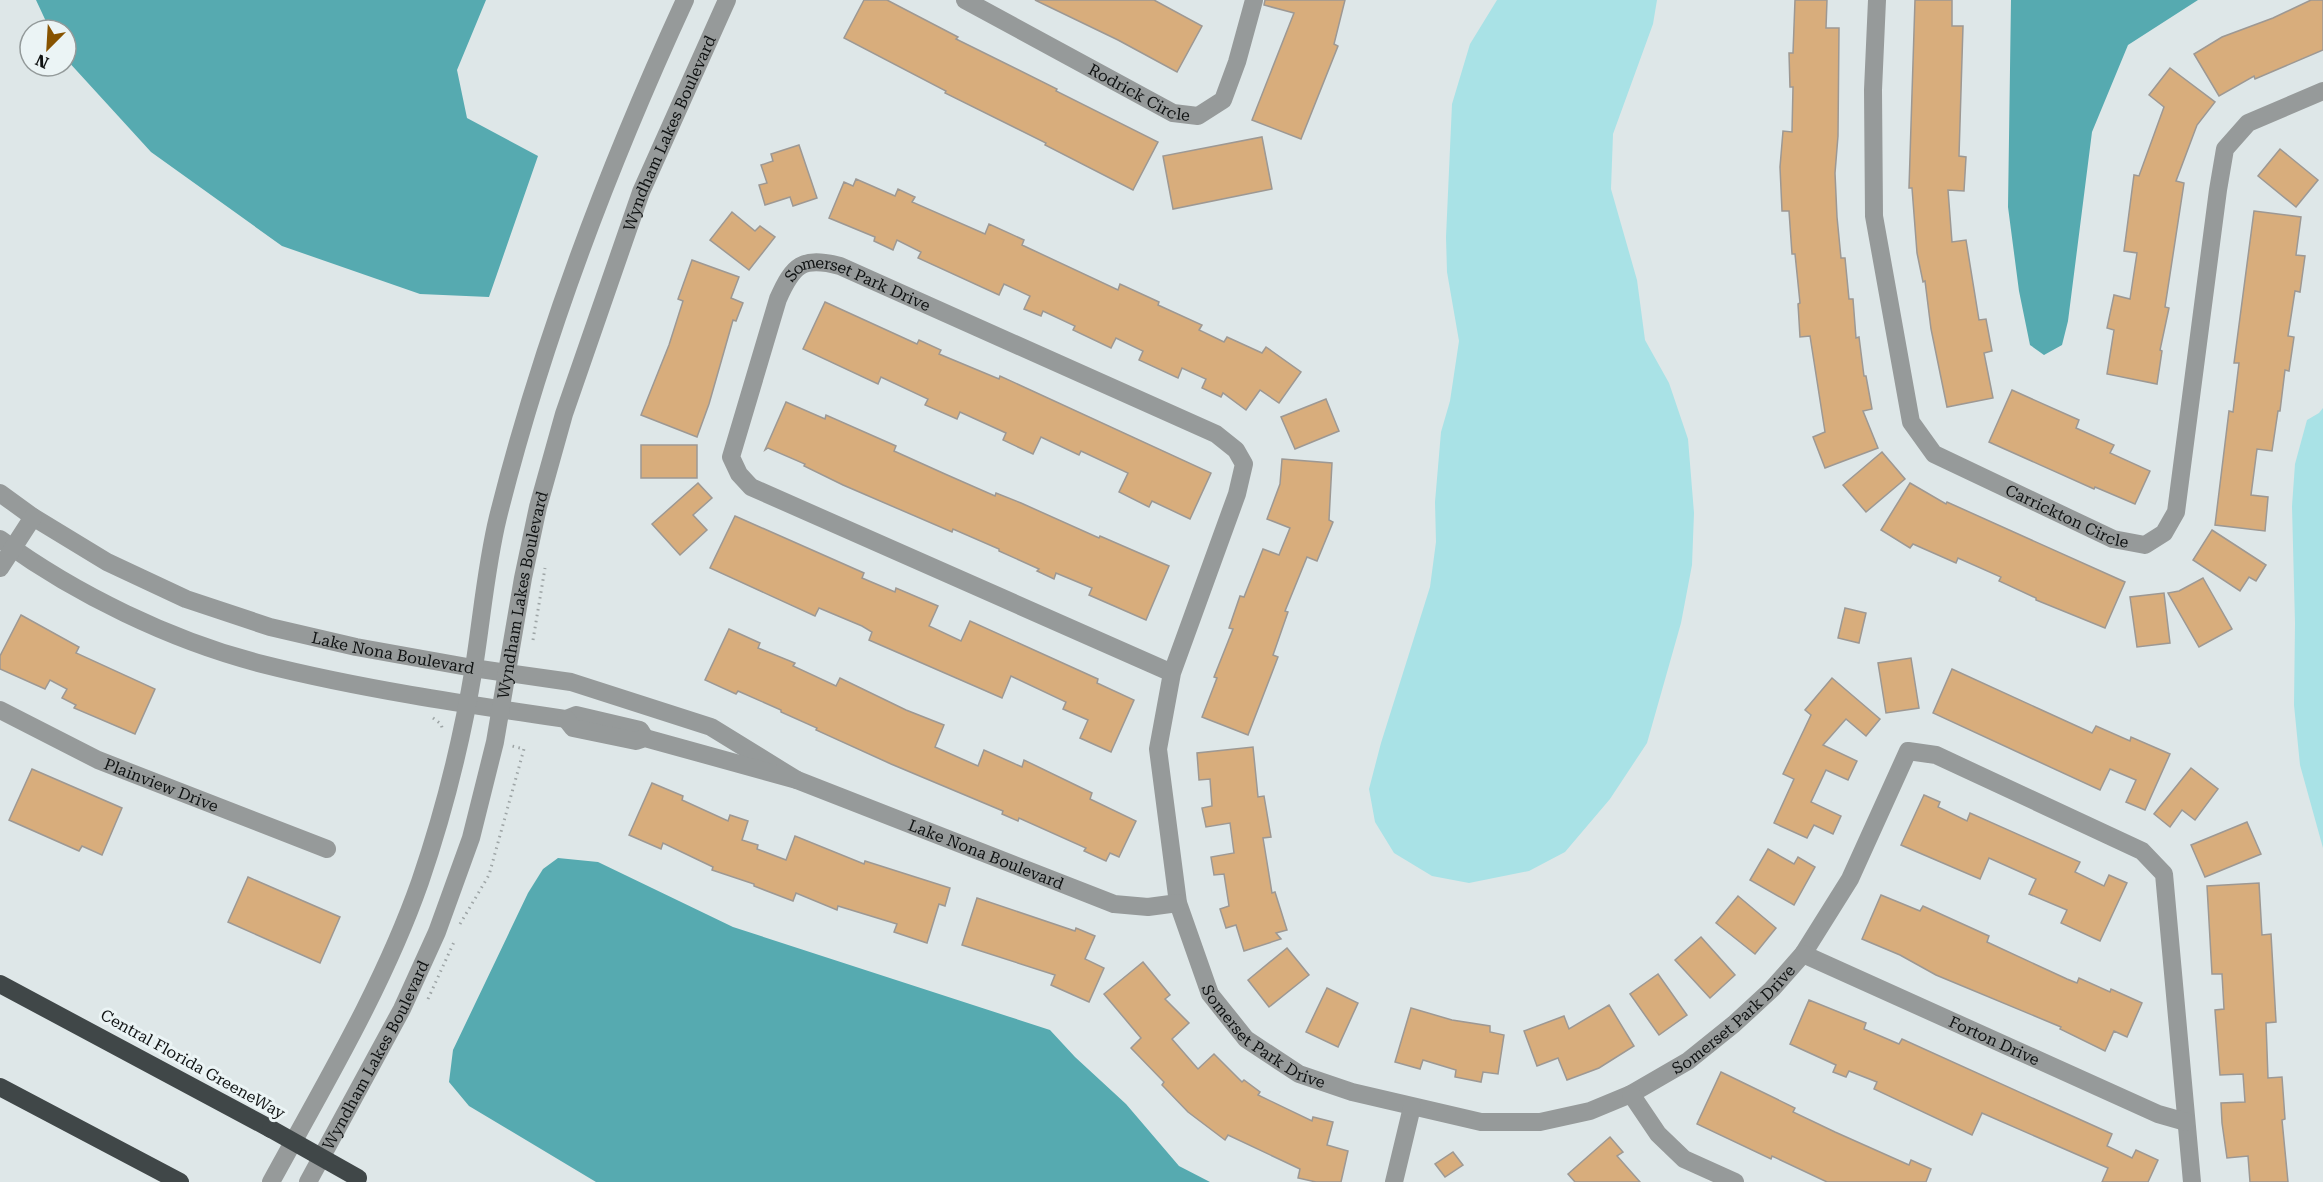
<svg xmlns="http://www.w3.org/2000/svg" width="2323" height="1182" font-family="'Roboto Serif',serif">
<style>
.green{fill:#a9e2e6}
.water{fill:#56aab0}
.building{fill:#d8ad7c;stroke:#9d9893;stroke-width:1.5}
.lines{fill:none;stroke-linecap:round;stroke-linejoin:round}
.path{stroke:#9da4a5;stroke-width:3;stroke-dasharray:1.5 4.5;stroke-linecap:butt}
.minor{stroke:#969a9a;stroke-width:18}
.highway{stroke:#404748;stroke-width:18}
.highway-bridge{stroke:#404748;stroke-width:18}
.labels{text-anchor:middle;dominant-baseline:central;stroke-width:6;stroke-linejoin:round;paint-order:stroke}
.street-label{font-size:16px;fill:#0f1212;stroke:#ebf4f5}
</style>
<rect width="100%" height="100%" fill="#dee7e8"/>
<g class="green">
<path d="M1497,0H1657L1653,24L1613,134L1611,189L1637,280L1645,340L1669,383L1688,439L1694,513L1692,565L1681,623L1647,743L1610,799L1565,852L1529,871L1469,883L1432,876L1394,853L1375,822L1369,789L1381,743L1430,587L1436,542L1435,502L1441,432L1450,401L1459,341L1447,272L1446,237L1452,104L1470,44Z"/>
<path d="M2323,408V848L2300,765L2294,705L2295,623L2292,506L2295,464L2307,420L2319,413Z"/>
</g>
<g class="water">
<path d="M36,0H486L457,70L467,118L538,156L489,297L420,294L282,246L151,152L66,59V30H50Z"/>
<path d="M2011,0H2198L2128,45L2092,132L2068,321L2062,345L2044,355L2030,345L2019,291L2008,207Z"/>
<path d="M558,858L598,862L733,927L1050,1030L1075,1057L1126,1104L1179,1166L1210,1182H596L469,1106L449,1082L453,1050L528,893L543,869Z"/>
</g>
<g class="building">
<path d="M864,0H887L958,37L956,39L1057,89L1056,91L1158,142L1133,190L1045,145L1046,143L945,93L946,91L844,38Z"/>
<path d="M1035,0H1154L1202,26L1177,72L1118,40Z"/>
<path d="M1265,0H1345L1334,44L1338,46L1301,139L1252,120L1294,13L1264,5Z"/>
<path d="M1795,0H1827L1826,28H1839L1838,136L1835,173L1837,217L1841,258H1845L1849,299H1853L1856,338L1859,337L1864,376H1866L1872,409L1863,411L1878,448L1825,468L1813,437L1825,432L1810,336L1800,337L1798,304L1800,303L1795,254H1792L1789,211H1782L1780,167L1783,131L1792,132L1793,87H1790L1789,53H1793Z"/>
<path d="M1915,0H1952V26H1963L1959,156L1966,157L1964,191L1948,190L1952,242L1966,240L1979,320L1986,319L1992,351L1984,353L1993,398L1947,407L1931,329L1925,281L1923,282L1917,253L1912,188H1909Z"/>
<path d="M2311,0H2323V50L2255,79L2254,76L2219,96L2194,54L2222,37L2273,18Z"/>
<path d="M2170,68L2215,102L2197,125L2176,181L2184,183L2165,307L2169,308L2160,350L2162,351L2157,384L2107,374L2114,330L2107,328L2114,295L2130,299L2137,253L2124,251L2134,175L2139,176L2164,107L2149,95Z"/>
<path d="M1262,137L1272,189L1173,209L1163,156Z"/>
<path d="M799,145L817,198L793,206L790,197L765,205L759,185L767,183L761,165L773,161L771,154Z"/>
<path d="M2280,149L2318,180L2296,207L2258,176Z"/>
<path d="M856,179L895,196L898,189L915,197L912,202L985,234L989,224L1024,240L1022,245L1118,290L1120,284L1159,302L1158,305L1202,325L1199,330L1224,342L1227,337L1262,353L1266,347L1301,372L1279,403L1260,390L1246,410L1223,393L1221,397L1202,388L1206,379L1182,368L1178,378L1139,360L1143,351L1116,338L1111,348L1073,330L1075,326L1043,311L1041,316L1024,309L1030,296L1004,284L999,295L918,258L921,252L897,240L893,250L874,241L875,237L829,218L844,182L853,186Z"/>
<path d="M2254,211L2301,217L2296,255L2305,256L2300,292L2295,291L2288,336L2294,337L2289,371L2285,370L2280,411H2278L2272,451L2257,449L2251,495L2268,497L2265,531L2215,525L2229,411L2233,412L2239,363H2234Z"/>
<path d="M732,212L755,231L760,226L775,237L749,270L710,240Z"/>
<path d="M692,260L739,277L731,298L743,303L736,321L733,320L709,404L697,437L641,415L669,345L683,301L678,299Z"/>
<path d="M825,302L917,344L919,340L941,350L939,354L999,379L1000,376L1211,473L1190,519L1152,501L1149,507L1119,492L1128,473L1081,451L1079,455L1041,437L1033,454L1003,440L1006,433L960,412L957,419L925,405L928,399L881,377L878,384L803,349Z"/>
<path d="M2012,390L2079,420L2076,428L2114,445L2110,453L2150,471L2135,504L2095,487L2094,489L1989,442Z"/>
<path d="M1326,399L1339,431L1295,449L1281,417Z"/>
<path d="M786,402L825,419L826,415L896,446L894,451L945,474L995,496L996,493L1021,503L1099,538L1100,536L1169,566L1146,620L1089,595L1092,588L1056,573L1054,579L1037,571L1039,569L999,551V549L953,529L952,532L843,485L804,466L805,464L768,448L765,450Z"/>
<rect x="641" y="445" width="56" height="33"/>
<path d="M1882,452L1905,479L1866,512L1843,485Z"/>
<path d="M1282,459L1332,463L1329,520L1333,522L1317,561L1307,557L1285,611L1288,612L1273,655L1278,657L1248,735L1202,717L1217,678L1214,677L1233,629L1229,628L1240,596L1244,597L1263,549L1279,555L1290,528L1267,519L1280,484Z"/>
<path d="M698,483L712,498L693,515L707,530L680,555L652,524Z"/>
<path d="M1910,483L1946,504L1947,502L2125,582L2105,628L2036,600V598L1999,581L2001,577L1958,558L1956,563L1913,544L1910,548L1881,530Z"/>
<path d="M735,516L864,573L862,578L895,592L896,588L938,606L929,626L961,641L970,621L1098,679L1097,683L1134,700L1111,752L1080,738L1088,720L1063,709L1066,702L1011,676L1002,698L869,640L872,632L862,626L819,608L815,616L710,568Z"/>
<path d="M2212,530L2266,565L2256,581L2249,577L2240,591L2193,560Z"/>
<path d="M2203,578L2232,629L2199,647L2168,593L2179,591Z"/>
<path d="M2164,593L2170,643L2137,647L2130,597Z"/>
<path d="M1845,608L1866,613L1859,643L1838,638Z"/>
<path d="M21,615L79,647L76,653L155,689L135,734L74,708L76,705L62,698L67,689L50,680L45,689L0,669V656Z"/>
<path d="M729,629L760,643L758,648L795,663L793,666L836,686L840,678L906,710L944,725L935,747L978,766L984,750L1022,767L1024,760L1092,793L1090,799L1136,821L1119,857L1110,853L1106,861L1084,851L1086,848L1019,818L1018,821L1002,814L1003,811L891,764L816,730L817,728L781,712V710L738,691L736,694L705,680Z"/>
<path d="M1911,658L1919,708L1886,713L1878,663Z"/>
<path d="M1952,669L2092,733L2096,726L2130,741L2131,737L2170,754L2145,810L2126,802L2136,780L2110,769L2100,790L1933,713Z"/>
<path d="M1832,678L1880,719L1866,736L1846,719L1823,745L1857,761L1848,780L1826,770L1811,802L1841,816L1833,834L1814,825L1807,838L1774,823L1794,779L1783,774L1811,715L1805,710Z"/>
<path d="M1253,747L1258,797L1264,796L1271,837L1263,838L1272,893L1275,892L1287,930L1276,933L1281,939L1244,951L1236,925L1226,928L1220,909L1229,906L1224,874L1214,875L1211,857L1234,853L1230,823L1206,827L1202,808L1212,806L1210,779L1199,780L1197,753Z"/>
<path d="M2191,768L2218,789L2195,820L2182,810L2170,827L2154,814Z"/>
<path d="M32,769L122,808L102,855L82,846L79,851L9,820Z"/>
<path d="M652,783L683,796L682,800L728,821L730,815L748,821L742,840L758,845L757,849L786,860L795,836L864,864L865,861L950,888L945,906L939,904L927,943L894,932L897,924L838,906L837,910L796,893L793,901L754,886V884L712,870L713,867L663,843L661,849L629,835Z"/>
<path d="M1924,795L1940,802L1938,807L1967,821L1970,813L2080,862L2075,872L2104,886L2109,875L2127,883L2100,941L2061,923L2067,910L2029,894L2036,879L1989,858L1980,879L1901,845Z"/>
<path d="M2247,822L2261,854L2205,877L2191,845Z"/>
<path d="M1768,849L1794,864L1798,857L1815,867L1794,905L1750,880Z"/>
<path d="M248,877L340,917L320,963L228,922Z"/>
<path d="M2259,883L2262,935L2271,934L2276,1022L2266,1023L2268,1078L2282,1077L2285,1119L2282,1120L2288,1182H2250L2248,1156L2227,1158L2222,1123L2221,1103L2245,1102L2243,1074L2220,1075L2215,1010L2224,1009L2222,974H2212L2207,886Z"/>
<path d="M1881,895L1920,911L1923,906L1989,936L1987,942L2067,979L2077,983L2079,978L2110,992L2111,989L2142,1003L2127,1037L2114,1031L2105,1051L2060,1029L2061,1027L1936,975L1900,955L1862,939Z"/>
<path d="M1738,896L1776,928L1755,954L1716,923Z"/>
<path d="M977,898L1075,931L1076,928L1095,936L1085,959L1104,968L1089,1002L1051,985L1055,975L962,945Z"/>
<path d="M1701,937L1735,975L1710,998L1675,960Z"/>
<path d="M1287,948L1309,975L1269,1007L1248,980Z"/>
<path d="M1143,962L1170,995L1165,999L1189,1023L1172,1039L1198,1069L1214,1054L1242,1082L1244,1080L1260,1092L1258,1095L1312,1121L1313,1117L1333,1122L1327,1145L1348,1151L1341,1182H1316L1298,1178L1300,1169L1228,1135L1225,1140L1188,1112L1162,1085L1164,1082L1131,1048L1141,1038L1104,994Z"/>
<path d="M1658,974L1687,1015L1659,1035L1630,994Z"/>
<path d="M1327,988L1358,1003L1338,1047L1306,1032Z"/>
<path d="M1809,1000L1866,1023L1864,1029L1899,1044L1902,1039L2112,1134L2107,1146L2132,1158L2136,1150L2158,1160L2148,1182H2102L2108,1168L1982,1113L1972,1135L1874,1089L1877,1082L1849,1071L1846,1077L1833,1072L1836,1065L1790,1044Z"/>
<path d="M1609,1005L1634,1046L1599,1068L1567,1080L1558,1058L1537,1066L1524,1031L1564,1016L1569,1029Z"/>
<path d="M1411,1008L1452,1020L1490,1026V1032L1504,1035L1498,1074L1483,1072L1481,1082L1455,1077L1456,1070L1423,1060L1420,1069L1395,1062Z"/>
<path d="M1721,1072L1795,1108L1793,1112L1835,1132L1909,1165L1911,1160L1931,1169L1926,1182H1827L1772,1156L1771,1159L1697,1124Z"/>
<path d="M1610,1137L1623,1152L1617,1156L1640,1182H1575L1568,1174Z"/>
<path d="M1453,1152L1463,1165L1445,1177L1435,1164Z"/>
</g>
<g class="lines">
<g class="path">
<path d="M533,640L545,568"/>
<path d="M433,718L441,724L443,731"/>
<path d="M460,924L489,875L524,749L512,746"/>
<path d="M428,999L454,942"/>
</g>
<g class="minor">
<path id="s1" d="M965,0L1173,113L1198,116L1223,100L1237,62L1254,0"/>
<path id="s2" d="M1877,0L1873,90L1874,216L1911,422L1934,454L2113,539L2145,545L2164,533L2176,512L2218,190L2225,149L2248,123L2323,91"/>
<path id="s3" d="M0,493L33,517L107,562L186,599L270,627L356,647L473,668L571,682L711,727L797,780"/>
<path d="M0,539C75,594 172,641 262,664C361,689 464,704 566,719L576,715L640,730L645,738"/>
<path d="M0,568L33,517"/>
<path id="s4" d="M1172,673L751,487L739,474L731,457L778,299C793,265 802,256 840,266L1216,434L1236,450L1244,464L1237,494L1172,673L1158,749L1178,903L1210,994L1246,1039L1299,1074L1352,1092L1481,1122H1540L1590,1111L1631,1094L1688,1061L1734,1024L1772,989L1803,954L1850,879L1908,751L1936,755L2142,851L2164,874L2192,1182"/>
<path id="s5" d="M0,710L98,760L327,849"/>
<path id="s6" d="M566,719L573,728L636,741L645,738L797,780L1114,904L1148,907L1178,903"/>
<path id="s7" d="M1803,954L2158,1114L2186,1122"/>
<path d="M1631,1094L1658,1134L1684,1159L1735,1182"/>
<path d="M271,1182C324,1085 383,987 420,882C444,812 462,740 474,667C482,617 486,566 498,517C542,341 609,165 685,0"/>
<path id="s8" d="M308,1182L402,1009L437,932L471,838L495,742L523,578L538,507L564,414L641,192L727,0"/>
<path d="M1394,1182L1412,1107"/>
</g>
<g class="highway">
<path d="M0,984L271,1129"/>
<path d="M0,1087L180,1182"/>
</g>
<path class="highway-bridge" d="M271,1129L358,1178"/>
</g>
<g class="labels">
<g class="street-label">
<text stroke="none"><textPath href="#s1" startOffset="198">Rodrick Circle</textPath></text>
<text stroke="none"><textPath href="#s8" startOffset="1116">Wyndham Lakes Boulevard</textPath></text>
<text stroke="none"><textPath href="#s4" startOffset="762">Somerset Park Drive</textPath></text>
<text stroke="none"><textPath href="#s2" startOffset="612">Carrickton Circle</textPath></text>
<text stroke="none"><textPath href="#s8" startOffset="630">Wyndham Lakes Boulevard</textPath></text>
<text stroke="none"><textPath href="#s3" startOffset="429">Lake Nona Boulevard</textPath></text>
<text stroke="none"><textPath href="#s5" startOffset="178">Plainview Drive</textPath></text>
<text stroke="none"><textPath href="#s6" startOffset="446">Lake Nona Boulevard</textPath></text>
<text stroke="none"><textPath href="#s4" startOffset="2338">Somerset Park Drive</textPath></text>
<text stroke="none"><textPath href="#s4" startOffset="1816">Somerset Park Drive</textPath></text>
<text stroke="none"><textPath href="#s7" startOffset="210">Forton Drive</textPath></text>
<text stroke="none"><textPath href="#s8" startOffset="144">Wyndham Lakes Boulevard</textPath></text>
<text transform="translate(193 1064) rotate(29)">Central Florida GreeneWay</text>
</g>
</g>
<g transform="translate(48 48) rotate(204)"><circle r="28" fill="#ebf4f5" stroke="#939a9a" stroke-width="1.5"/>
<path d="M0-4.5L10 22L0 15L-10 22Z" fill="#875300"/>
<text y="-9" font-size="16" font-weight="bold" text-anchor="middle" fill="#0f1212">N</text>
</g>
</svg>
